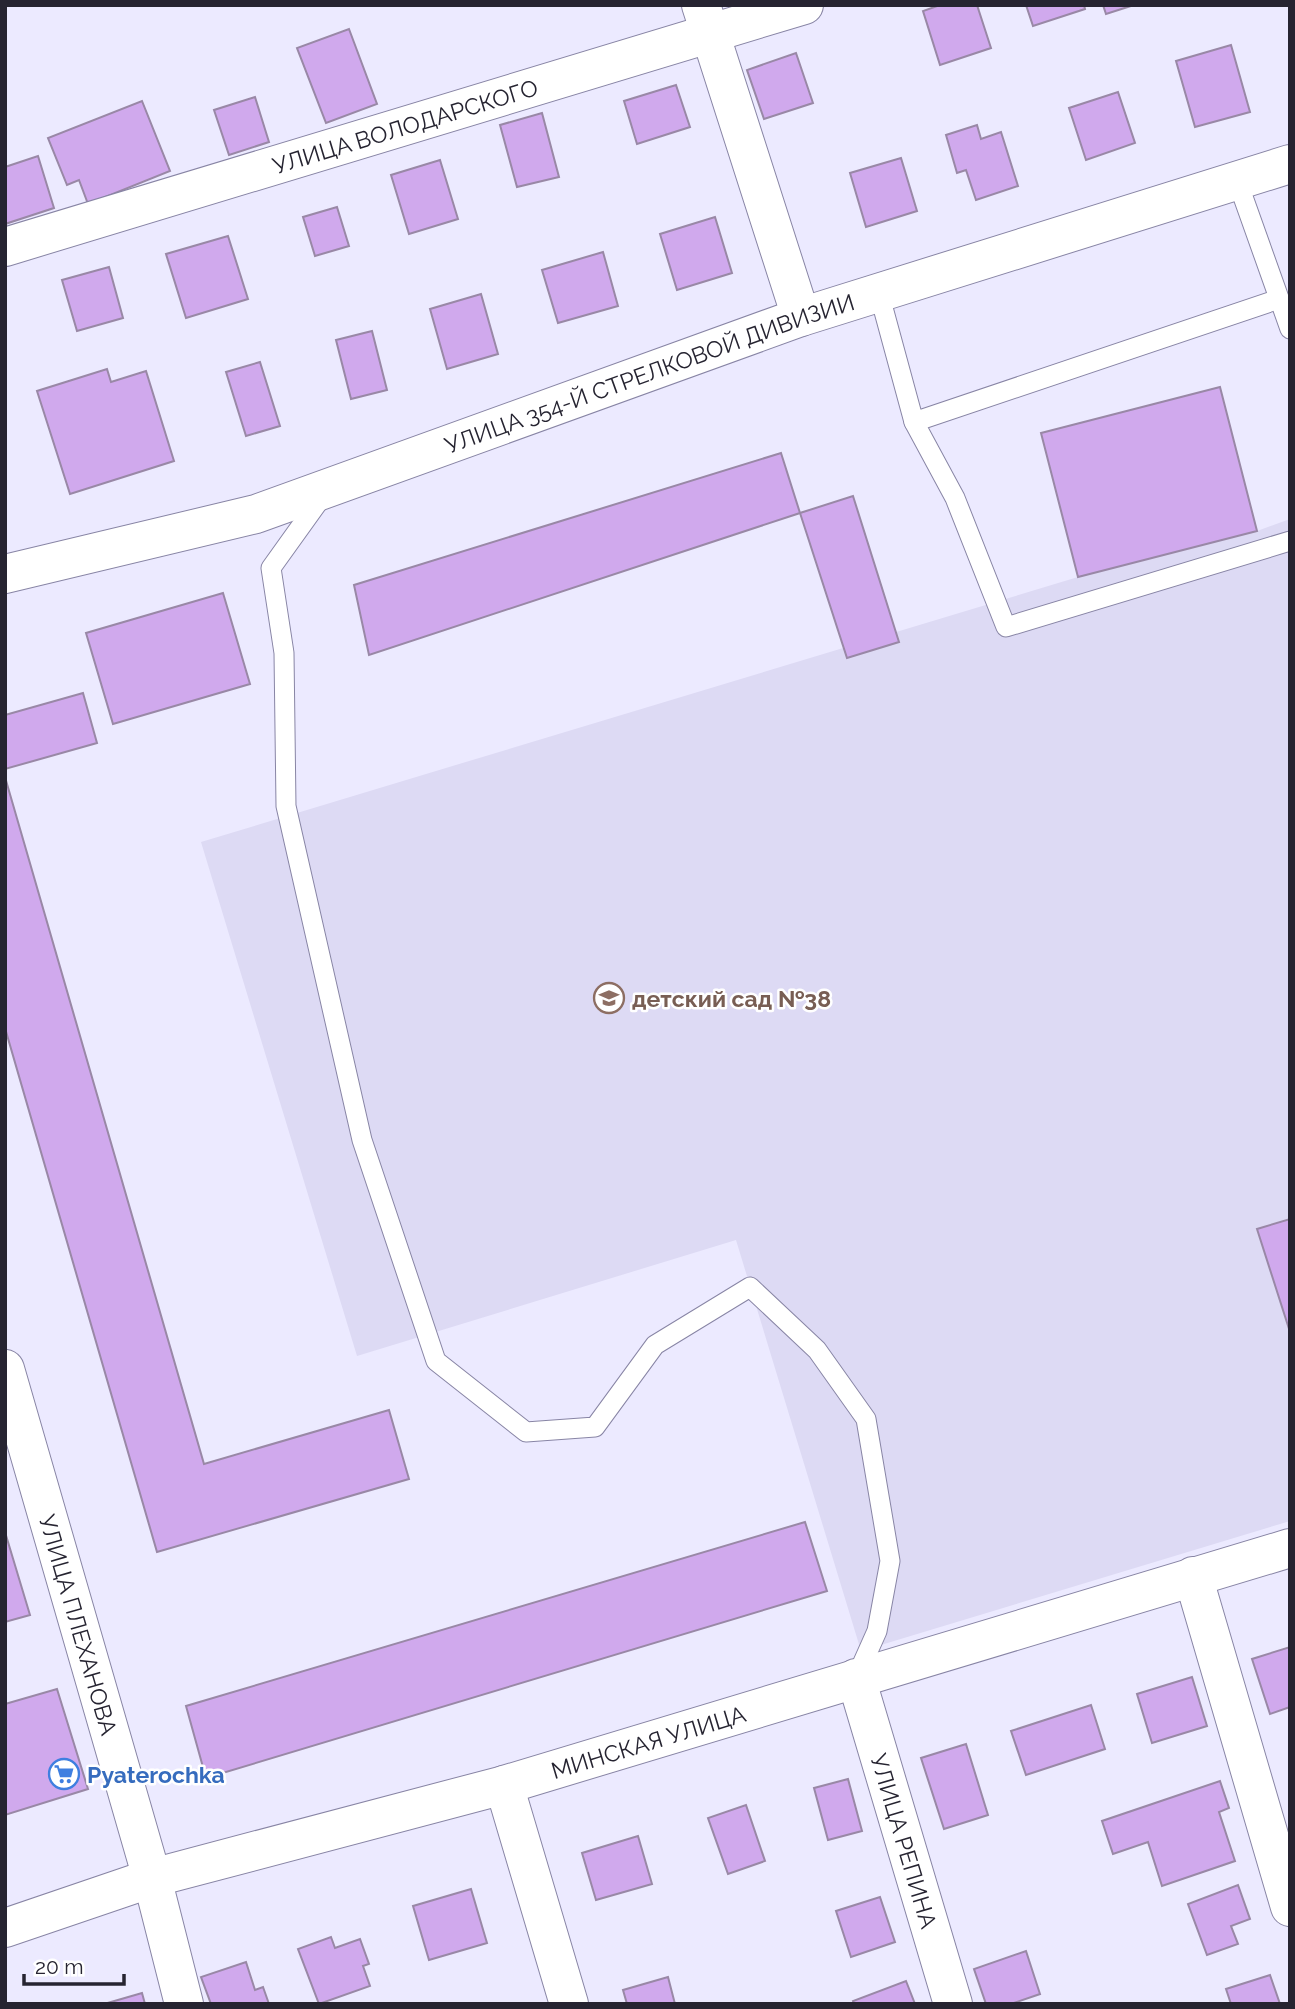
<svg xmlns="http://www.w3.org/2000/svg" width="1295" height="2009" font-family="Raleway,sans-serif">
<style>
.built{fill:#dddaf4}
.building{fill:#d0a9ed;stroke:#9988a6;stroke-width:2}
.lines{fill:none;stroke-linecap:round;stroke-linejoin:round}
.lane-casing{stroke:#8885a5;stroke-width:21}
.street-casing{stroke:#8885a5;stroke-width:40}
.lane{stroke:#fff;stroke-width:19}
.street{stroke:#fff;stroke-width:38}
.labels{text-anchor:middle;dominant-baseline:central;stroke-width:5;stroke-linejoin:round;paint-order:stroke}
.street-label{font-size:23px;fill:#262431;stroke:#fff}
.education-label{font-size:23px;font-weight:bold;fill:#785e54;stroke:#fff;text-anchor:start}
.shop-label{font-size:23px;font-weight:bold;fill:#366cbe;stroke:#fff;text-anchor:start}
</style>
<rect width="100%" height="100%" fill="#eceaff"/>
<path class="built" d="M1290,519V1521L861,1651L736,1240L357,1356L201,842L1078,577L1257,531Z"/>
<g class="building">
<path d="M940,5H977L991,48L940,65L923,11Z"/>
<path d="M1026,5H1084L1085,9L1033,26Z"/>
<path d="M1103,5H1134L1106,14Z"/>
<path d="M349,29L377,104L326,123L297,48Z"/>
<path d="M1231,45L1250,112L1195,127L1176,61Z"/>
<path d="M796,53L813,103L764,119L747,70Z"/>
<path d="M676,85L690,127L637,144L624,101Z"/>
<path d="M1118,92L1135,143L1086,160L1069,108Z"/>
<path d="M255,97L269,142L229,155L214,110Z"/>
<path d="M142,101L170,171L88,204L79,180L67,185L48,138Z"/>
<path d="M542,113L559,177L517,187L500,125Z"/>
<path d="M977,125L981,139L1001,132L1018,186L976,200L966,170L957,173L946,135Z"/>
<path d="M38,156L54,208L5,224V167Z"/>
<path d="M901,158L917,211L866,227L850,173Z"/>
<path d="M440,160L458,219L409,234L391,175Z"/>
<path d="M337,207L349,246L315,256L303,217Z"/>
<path d="M715,217L732,273L677,290L660,234Z"/>
<path d="M228,236L248,299L186,318L166,254Z"/>
<path d="M603,252L618,306L558,323L542,270Z"/>
<path d="M109,267L123,318L77,331L62,280Z"/>
<path d="M481,294L498,354L447,369L430,309Z"/>
<path d="M372,331L387,390L351,399L336,340Z"/>
<path d="M260,362L280,426L246,436L226,372Z"/>
<path d="M107,369L111,382L146,371L174,461L70,494L37,391Z"/>
<path d="M1220,387L1257,531L1078,577L1041,433Z"/>
<path d="M781,453L800,513L369,655L354,585Z"/>
<path d="M853,496L899,642L847,658L800,513Z"/>
<path d="M223,593L250,684L113,724L86,633Z"/>
<path d="M83,693L97,743L5,769V715Z"/>
<path d="M5,777L204,1464L389,1410L409,1479L157,1552L5,1028Z"/>
<path d="M1290,1219V1332L1257,1229Z"/>
<path d="M805,1522L827,1591L206,1778L186,1706Z"/>
<path d="M5,1532L30,1615L5,1622Z"/>
<path d="M1290,1647V1707L1270,1714L1252,1659Z"/>
<path d="M1192,1677L1207,1726L1152,1743L1137,1694Z"/>
<path d="M57,1689L88,1789L5,1815V1704Z"/>
<path d="M1091,1705L1105,1749L1026,1775L1011,1731Z"/>
<path d="M966,1744L988,1815L944,1829L921,1758Z"/>
<path d="M848,1779L862,1831L828,1840L814,1788Z"/>
<path d="M1220,1781L1229,1808L1219,1812L1235,1861L1162,1886L1148,1842L1113,1854L1102,1821Z"/>
<path d="M746,1805L765,1861L728,1874L708,1818Z"/>
<path d="M638,1836L652,1884L596,1900L582,1853Z"/>
<path d="M1238,1885L1250,1919L1231,1926L1238,1944L1207,1955L1188,1904Z"/>
<path d="M471,1889L487,1943L429,1960L413,1906Z"/>
<path d="M880,1897L895,1942L851,1957L836,1911Z"/>
<path d="M331,1937L335,1948L360,1939L369,1964L363,1966L370,1986L319,2004L298,1949Z"/>
<path d="M1026,1951L1040,1994L1011,2004H986L974,1969Z"/>
<path d="M246,1962L255,1990L263,1987L269,2004H211L201,1977Z"/>
<path d="M1270,1975L1280,2004H1231L1226,1989Z"/>
<path d="M668,1977L675,2004H627L623,1990Z"/>
<path d="M906,1981L915,2004H854L853,2001Z"/>
<path d="M142,1993L145,2004H104Z"/>
</g>
<g class="lines">
<g class="lane-casing">
<g id="lane">
<path d="M1237,180L1290,329"/>
<path d="M879,293L914,422L1279,299"/>
<path d="M914,422L955,498L1006,627L1290,541"/>
<path d="M324,494L271,568L284,653L286,806L362,1140L436,1361L526,1432L595,1427L655,1345L750,1287L817,1350L866,1419L890,1561L877,1631L856,1678"/>
</g>
</g>
<g class="street-casing">
<g id="street">
<path d="M701,5L801,317"/>
<path id="s1" d="M5,247L804,5"/>
<path id="s2" d="M5,574L256,514L801,317L1290,164"/>
<path id="s3" d="M5,1369L152,1878L184,2004"/>
<path d="M1193,1576L1290,1907"/>
<path id="s4" d="M856,1678L953,2004"/>
<path d="M504,1785L569,2004"/>
<path id="s5" d="M5,1928L152,1878L504,1785L1290,1548"/>
</g>
</g>
<use href="#lane" class="lane"/>
<use href="#street" class="street"/>
</g>
<defs>
<g id="school-ring" transform="scale(1.575)"><circle r="9.5" fill="#fff" stroke="#8d6e63" stroke-width="1.5"/><path d="M0-5L7-2L0 1L-7-2ZM-4 1L0 2.5L4 1V4Q0 6-4 4Z" fill="#8d6e63"/></g>
<g id="supermarket-ring" transform="scale(1.575)"><circle r="9.5" fill="#fff" stroke="#3f7fe0" stroke-width="1.5"/><path d="M-6-5.5h2.5l.6 2H6L4.5 2H-2.5L-4.4-4H-6ZM-1.5 3.2a1.3 1.3 0 1 0 .1 0ZM3 3.2a1.3 1.3 0 1 0 .1 0Z" fill="#3f7fe0"/></g>
</defs>
<g fill-rule="evenodd">
<use href="#school-ring" x="609" y="998"/>
<use href="#supermarket-ring" x="64" y="1774"/>
</g>
<g class="labels">
<g class="street-label">
<text stroke="none"><textPath href="#s1" startOffset="418">УЛИЦА ВОЛОДАРСКОГО</textPath></text>
<text stroke="none"><textPath href="#s2" startOffset="676">УЛИЦА 354-Й СТРЕЛКОВОЙ ДИВИЗИИ</textPath></text>
<text stroke="none"><textPath href="#s3" startOffset="266">УЛИЦА ПЛЕХАНОВА</textPath></text>
<text stroke="none"><textPath href="#s5" startOffset="670">МИНСКАЯ УЛИЦА</textPath></text>
<text stroke="none"><textPath href="#s4" startOffset="170">УЛИЦА РЕПИНА</textPath></text>
</g>
<g class="education-label">
<text x="632" y="998">детский сад №38</text>
</g>
<g class="shop-label">
<text x="87" y="1774">Pyaterochka</text>
</g>
</g>
<rect width="1295" height="2009" fill="none" stroke="#262431" stroke-width="14"/>
<path d="M24 1974v10h100v-10" fill="none" stroke="#262431" stroke-width="3.5"/>
<text x="35" y="1974" font-size="21" fill="#262431" stroke="#ffffff" stroke-width="5" paint-order="stroke">20 m</text>
</svg>
